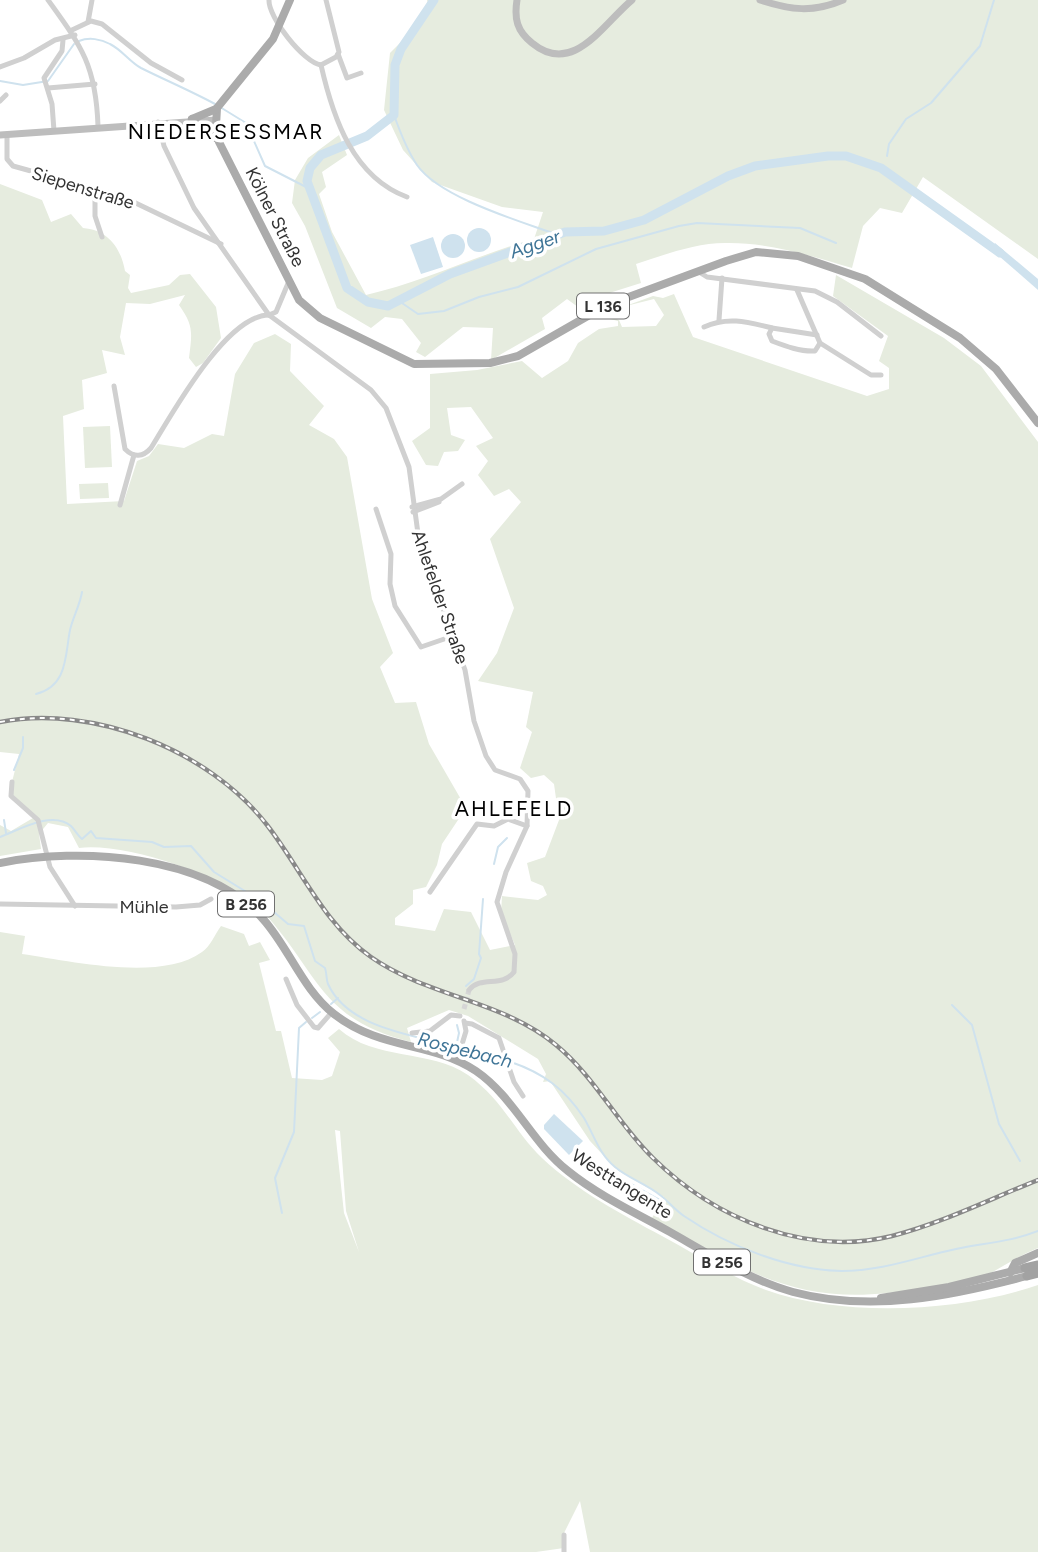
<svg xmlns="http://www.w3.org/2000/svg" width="1038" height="1552" font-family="Figtree,sans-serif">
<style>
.green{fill:#e6ecdf;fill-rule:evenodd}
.water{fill:#cfe2ee}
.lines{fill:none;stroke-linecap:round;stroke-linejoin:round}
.stream{stroke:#cfe2ee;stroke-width:2}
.river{stroke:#cfe2ee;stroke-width:9}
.minor-tunnel{stroke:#d6d6d6;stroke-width:5;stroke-dasharray:5 2.5;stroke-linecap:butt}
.minor{stroke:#d0d0d0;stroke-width:5}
.secondary{stroke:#bdbdbd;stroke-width:7}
.primary{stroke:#ababab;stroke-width:8}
.trunk{stroke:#a2a2a2;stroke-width:9}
.rail-casing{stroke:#888;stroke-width:4.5}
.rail{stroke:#fff;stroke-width:2;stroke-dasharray:5;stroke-linecap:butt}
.labels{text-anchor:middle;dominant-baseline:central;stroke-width:7;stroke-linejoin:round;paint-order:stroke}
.shield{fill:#fff;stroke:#707070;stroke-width:2}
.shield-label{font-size:16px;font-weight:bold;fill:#333}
.street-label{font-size:18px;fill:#333;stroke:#fff}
.water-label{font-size:19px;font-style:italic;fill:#3f7597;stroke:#fff}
.quarter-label{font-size:21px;letter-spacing:2px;fill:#000;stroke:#fff}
</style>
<rect width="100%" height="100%" fill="#fff"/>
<g class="green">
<path d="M427,0H1038V259L923,177L902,213L880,208L863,226L852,268C811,256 768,242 725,243C695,243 664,255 636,264L641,283L603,295L582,310L567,299L542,318L545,329L491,360L493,328L463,327L425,357L416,352L421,343L402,319L385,317L371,328L337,308L305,226L292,203L295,180L308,158L339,135L347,155L322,172L326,187L319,194L332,232L366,295C423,282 477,255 534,239L543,212L502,207L432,182L403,150L384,110L390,53L411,32L428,4Z"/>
<path d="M0,184L42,200L51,222L71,214L83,228C108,230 121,248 125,271L130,275L128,288L131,293L169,285L180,275L190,274L216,307L221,338L203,363L196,367L189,358C192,333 194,326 179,305L185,295L150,304L126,303L120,337L125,355L102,350L107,373L82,380L84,409L63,416L67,504L124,501L137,461L149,456L158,444L184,448L212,434L224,436L235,374L254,343L275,334L291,344L290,371L324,406L309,425L334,439L347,457L372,599L393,653L380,667L395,703L416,702L429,744L466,808L442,844L437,865L426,887L413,890V904L395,918V925L435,931L444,909L471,912L490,950L515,945L501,913L502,896L538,900L547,895L543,886L531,881L527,863L545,857L559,820L554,784L544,775L531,778L520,768L532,732L526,727L533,692L478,681L497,653L514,608L490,539L521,502L509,489L494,496L478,475L488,461L476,446L493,438L471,407L447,408L451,435L465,440L458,451L444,452L438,466L426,465L412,441L430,428V374L477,370L522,361L542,378L568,361L578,343L599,329L618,326V321L598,316L653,296L663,298L674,294L693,337L867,396L889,389V368L879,361L888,336L833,296L836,275L944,338L981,366L1038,442V1248C1021,1255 1006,1264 991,1273C972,1283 944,1285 923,1288C802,1310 754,1276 652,1218L664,1197L617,1170L590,1141L550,1081L543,1082L546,1074L538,1059L468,1016L449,1010L407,1028L411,1042C321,1019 321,978 267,916C233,878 128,842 79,848L68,827L48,823L39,834L41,849L0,856V825L11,831L33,818L9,794L19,754L0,752ZM654,299L664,315L656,326L622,327L619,320L607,315L626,306Z"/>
<path d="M110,426L112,467L85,468L83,427Z"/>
<path d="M108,483L109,498L80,499L79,484Z"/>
<path d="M221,926L244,934L249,946L260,942L270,960L259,963L276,1031H281L292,1078L322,1080L332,1076L340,1052L328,1038L339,1029C375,1061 430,1049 468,1075C503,1100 514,1131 542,1158C576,1190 621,1214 662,1236C696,1254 730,1277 766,1290C845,1318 959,1312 1038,1285V1552H590L580,1501L563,1535L564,1548L536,1552H0V932L25,936L22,954C70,961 161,982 202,952C210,947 215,934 221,926ZM335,1130L340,1131L346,1211L359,1252L344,1213Z"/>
</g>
<g class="water">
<circle cx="479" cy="240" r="12"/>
<circle cx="453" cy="246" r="12"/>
<path d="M433,237L443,267L421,274L410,245Z"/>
<path d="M995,243L1038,279V290L992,250Z"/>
<path d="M554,1114L583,1141L569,1155L544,1129V1125Z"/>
<path d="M617,1175L660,1199L653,1211L610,1187Z"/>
</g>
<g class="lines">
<g class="stream">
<path d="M79,41C89,37 101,39 110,44C122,50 130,62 141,68C165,80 191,91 215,104"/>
<path d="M0,81L23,85L48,81L74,44"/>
<path d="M220,107L246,123L265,166L310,189"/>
<path d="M394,115C400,132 407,150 417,165C440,198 520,221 558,235"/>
<path d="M887,156L889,144L906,119L931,103L980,46L994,0"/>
<path d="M399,301L418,314L444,311L479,297L518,287L596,249L679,226L697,223L800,228L836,243"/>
<path d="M36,694C68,686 65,655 70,630C73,617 80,605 82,592"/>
<path d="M14,770L23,748V737"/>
<path d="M4,820L6,833"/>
<path d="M0,837C19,830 52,810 71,826C75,830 77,835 82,839L91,831L96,838L152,842L164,847L191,846L214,872L261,901L288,924L304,926L315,961L325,968C327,974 326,979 328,984C349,1030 418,1035 459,1048"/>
<path d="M494,864L498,847L507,838"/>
<path d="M466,986L474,979L481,958L479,954L483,899"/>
<path d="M331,1004L338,998"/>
<path d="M952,1005L972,1025L999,1124L1020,1161"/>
<path d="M312,1018L320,1012"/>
<path d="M456,1047L459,1033L457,1025"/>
<path d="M464,1050L475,1055L502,1058"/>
<path d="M511,1062C543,1073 565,1089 584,1118C594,1135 599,1154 615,1167C628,1178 646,1184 660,1195C668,1201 675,1210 684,1216C728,1246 788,1270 842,1271C882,1271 918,1257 956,1249C985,1243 1010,1242 1038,1231"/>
<path d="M282,1213L275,1178L294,1132L299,1028L306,1022"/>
</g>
<path class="river" d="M434,0L401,49L395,65L394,115L367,136L321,155L310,168L307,181L347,288L368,302L388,306L450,274L565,232L604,231L644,220L728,176L755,166L828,156H846L881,168L1000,253"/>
<path class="minor-tunnel" d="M464,1009L469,990"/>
<g class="minor">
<path d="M48,0C82,47 96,66 98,126"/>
<path d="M269,0C268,17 304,63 321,65"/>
<path d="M88,22L92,0"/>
<path d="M72,30L91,21L102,24L151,63L182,80"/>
<path d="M338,54L347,78L361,73"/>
<path d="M321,65C333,118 353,177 407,197"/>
<path d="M321,65L336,57L339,52L326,0"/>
<path d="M0,67L24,58L55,40L75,35"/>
<path d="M48,88L95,84"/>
<path d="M0,101L6,95"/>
<path d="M158,122L164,146L194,208L269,315L371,390L386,408L409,467L419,541L465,670L474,721L486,756L495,770L520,779L528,791L527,826L506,872L497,902L515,954L514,972C502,988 481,975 469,990"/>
<path d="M54,131L52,104L44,78L62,51L63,40"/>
<path d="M7,134V159L13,166L121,196L221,244"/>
<path d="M95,188V216L102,237"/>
<path d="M699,272L707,277L815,291L837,302L881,336"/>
<path d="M797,290L820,343L871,375H881"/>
<path d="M269,315L276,312L289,281"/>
<path d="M719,320L722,278"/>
<path d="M704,327C728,316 748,322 772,328L769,334L772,341C785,346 801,352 815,351L820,343"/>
<path d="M772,328L817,335"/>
<path d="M114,386L125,449C134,458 143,457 151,448C172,414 226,315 269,315"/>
<path d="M120,505L134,455"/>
<path d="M412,507L441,499L462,484"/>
<path d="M376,509L391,554L390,584L395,606L421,647L453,636"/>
<path d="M413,512L439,502"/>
<path d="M12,782L11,796L38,820L50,867L75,906"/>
<path d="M430,892L477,824L494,826L508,819L527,826"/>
<path d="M0,904L176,907L200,905L211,899"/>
<path d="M286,979L297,1005L314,1027L318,1028L332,1012"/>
<path d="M465,1023L472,1024L499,1038L514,1082L523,1096"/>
<path d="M412,1033L430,1031L451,1015L460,1016"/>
<path d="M457,1061L466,1031L464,1021"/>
<path d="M564,1535V1552"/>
</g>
<g class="secondary">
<path d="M517,0C514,19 517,31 532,43C573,77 603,24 632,0"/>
<path d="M760,0C790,10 813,13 843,0"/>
<path d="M0,135L216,120"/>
</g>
<g class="primary">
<path d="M290,0L273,39L217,108L216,126L219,142L299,300L320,318L414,364L490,363L518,356L607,305L726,261L756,252L798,256L865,279L960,338L996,369L1038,423"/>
<path d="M192,119L217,139"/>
<path d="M192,119L216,109"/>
<path d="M0,863C79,847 206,854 263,919C289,948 303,990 334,1014C382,1051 431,1041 476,1071C514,1097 532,1143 568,1171C599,1196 636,1213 670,1232C709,1254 750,1280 793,1292C872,1313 951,1296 1027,1276"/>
<path d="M1010,1273L1015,1263L1038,1253"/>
<path d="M881,1298L949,1287L1025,1268"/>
</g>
<g class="trunk">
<path d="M1025,1268L1038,1265"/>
<path d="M1027,1276L1038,1273"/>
</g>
<g class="rail-casing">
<path id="rail" d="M0,722C93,704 209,750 267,825C302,870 323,923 371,957C428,997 502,1000 556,1045C595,1077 617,1123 653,1158C715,1219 806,1257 892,1236C942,1223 990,1199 1038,1180"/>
</g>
<use href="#rail" class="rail"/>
</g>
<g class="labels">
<g class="shield">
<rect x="577" y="293.5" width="52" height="25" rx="5"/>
<rect x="218" y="891.5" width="56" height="25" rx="5"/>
<rect x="694" y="1249.5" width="56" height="25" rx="5"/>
</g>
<g class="shield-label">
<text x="603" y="306">L 136</text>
<text x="246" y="904">B 256</text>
<text x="722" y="1262">B 256</text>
</g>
<g class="street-label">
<text transform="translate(83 188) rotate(17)">Siepenstraße</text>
<text transform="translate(275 217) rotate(63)">Kölner Straße</text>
<text transform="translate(440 597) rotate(71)">Ahlefelder Straße</text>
<text x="144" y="907">Mühle</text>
<text transform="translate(622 1184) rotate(32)">Westtangente</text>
</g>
<g class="water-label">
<text transform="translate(535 244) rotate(-19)">Agger</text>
<text transform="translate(465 1050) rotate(14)">Rospebach</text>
</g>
<g class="quarter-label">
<text x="226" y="131">NIEDERSESSMAR</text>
<text x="514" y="808">AHLEFELD</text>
</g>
</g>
</svg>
